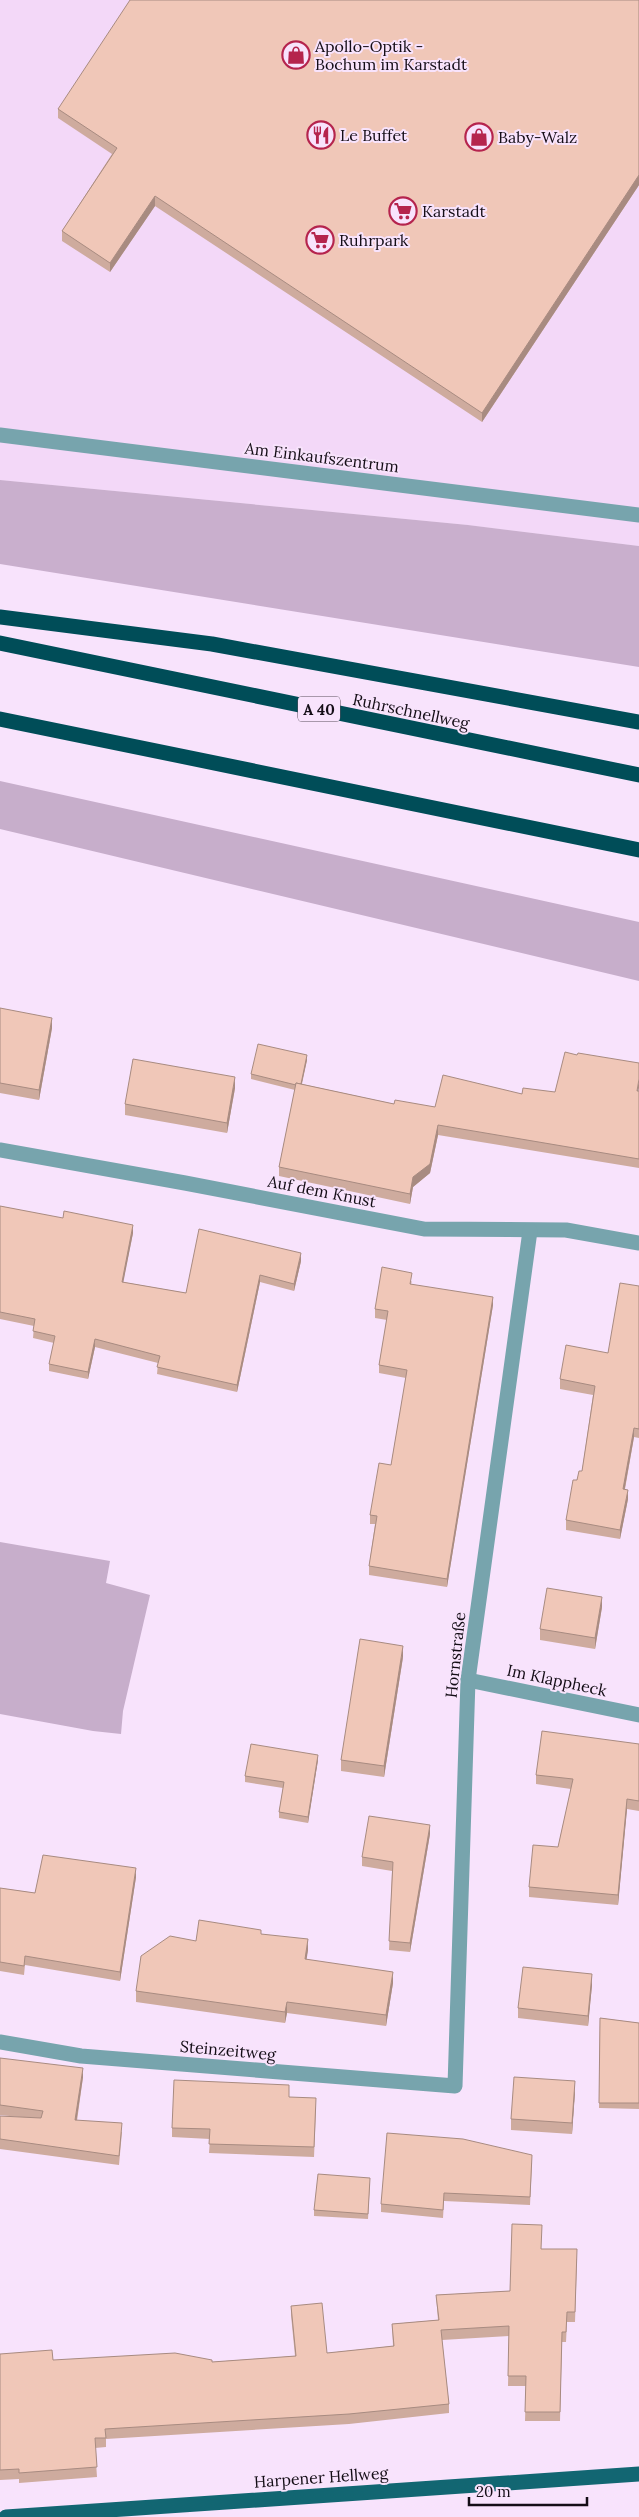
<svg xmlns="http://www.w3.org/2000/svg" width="639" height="2517" font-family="Lora,serif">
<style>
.built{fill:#f3d8f8}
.green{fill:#c7aecb}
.forest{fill:#c9afcd}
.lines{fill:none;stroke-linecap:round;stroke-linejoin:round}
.minor{stroke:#77a4ad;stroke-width:15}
.major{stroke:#126672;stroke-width:15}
.highway{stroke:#004d58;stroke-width:15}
.wall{fill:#ceab9e}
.shaded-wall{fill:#a88b81}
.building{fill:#f0c7b8;stroke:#a88b81}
.labels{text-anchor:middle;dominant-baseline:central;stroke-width:4;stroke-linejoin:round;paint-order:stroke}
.shield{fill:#f8e3fc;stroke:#584d5b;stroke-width:1}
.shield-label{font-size:15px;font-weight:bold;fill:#140d16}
.poi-label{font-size:16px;fill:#140d16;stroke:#f8e3fc;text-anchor:start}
.street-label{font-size:16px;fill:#140d16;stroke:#f8e3fc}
</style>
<rect width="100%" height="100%" fill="#f8e3fc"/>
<path class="built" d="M0,0H639V546L468,525L0,480Z"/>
<g class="green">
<path d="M0,781L639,922V981L0,829Z"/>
<path d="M0,1542L110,1561L106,1583L150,1595L123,1711L121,1734L93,1731L0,1714Z"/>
</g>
<path class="forest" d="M0,480L468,525L639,546V667L0,564Z"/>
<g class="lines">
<g class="minor">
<path d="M0,435L639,515"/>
<path d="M0,1150L185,1183L424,1229L566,1230L639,1243"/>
<path d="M468,1680L639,1715"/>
<path d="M0,2042L81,2056L455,2086L468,1680L530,1231"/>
</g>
<path class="major" d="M6,2517L639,2474"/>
<g class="highway">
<path d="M0,617L212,644L639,722"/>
<path d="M0,643L639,775"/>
<path d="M0,719L639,850"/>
</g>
</g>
<g class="wall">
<path d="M639,0V185L482,422L155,206L110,272L62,241V231L112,154L58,118V109Z"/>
<path d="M0,1008L52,1028L39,1100L0,1093Z"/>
<path d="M307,1060L302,1084L394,1104L435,1107L522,1094L555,1092L639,1091V1168L438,1135L430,1173L413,1187L410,1204L279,1176V1167L295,1090L251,1079V1074Z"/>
<path d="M235,1088L227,1133L125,1115V1104Z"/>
<path d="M0,1206L133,1233L123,1282L186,1293L301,1261L294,1291L260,1282L237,1392L157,1374L158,1363L95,1347L88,1379L49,1371V1364L54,1343L33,1338L34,1326L0,1319Z"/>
<path d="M412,1281L411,1284L493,1305L447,1587L369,1575V1566L375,1524H370V1515L391,1465L406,1378L379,1373V1365L387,1320L375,1318V1309Z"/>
<path d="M639,1286V1438L634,1437L625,1489L628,1499L620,1539L566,1530V1520L577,1480L582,1471L593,1395L560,1389V1379L608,1353Z"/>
<path d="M602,1607L595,1649L540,1640V1629Z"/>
<path d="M403,1657L384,1777L341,1771V1760Z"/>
<path d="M639,1744V1811L627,1809L618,1905L529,1897V1887L558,1847L571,1789L536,1784V1775Z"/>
<path d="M318,1760L308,1823L279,1818V1812L283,1788L245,1782V1776Z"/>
<path d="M430,1834L410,1952L389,1950L392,1871L362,1866V1857Z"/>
<path d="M136,1877L120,1981L25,1965L24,1975L0,1971V1888L35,1893Z"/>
<path d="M261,1934L308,1950L306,1959L393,1983L386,2026L287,2013L285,2023L136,2002V1991L196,1941Z"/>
<path d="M592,1985L588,2026L518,2018V2008Z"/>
<path d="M600,2018L639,2023V2109L599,2108Z"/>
<path d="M0,2058L83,2077L77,2121L122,2132L119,2165L0,2149V2116L19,2117L0,2115Z"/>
<path d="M575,2092L572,2134L511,2130V2119Z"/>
<path d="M289,2097L316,2108L314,2157L209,2153L210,2139L172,2137V2128Z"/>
<path d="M532,2163L530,2205L444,2201L443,2218L381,2212V2204Z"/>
<path d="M370,2184L368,2219L314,2216V2210Z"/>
<path d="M542,2249L577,2259L575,2322H567L566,2342H562L560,2421H525L526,2386H508L509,2336L442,2340L449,2404V2413L349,2424L106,2439V2447L95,2448L97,2477L19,2483V2479L0,2480V2354L53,2360L212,2362L295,2356L291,2315V2306L327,2353L393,2346L392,2324L438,2320L436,2295L510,2291Z"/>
</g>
<g class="shaded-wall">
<path d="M639,175V185L482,422V413Z"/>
<path d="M155,196V206L110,272V263Z"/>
<path d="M52,1018V1028L39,1100V1090Z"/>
<path d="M307,1055V1060L300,1091V1086Z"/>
<path d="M235,1077V1088L227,1133V1123Z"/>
<path d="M639,1079V1088L637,1100V1091Z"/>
<path d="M438,1125V1135L430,1173L413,1187L410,1204V1194L413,1177Z"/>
<path d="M133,1225V1233L122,1289V1282Z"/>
<path d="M301,1253V1261L294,1291V1284Z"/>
<path d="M260,1275V1282L237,1392V1385Z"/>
<path d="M493,1297V1305L447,1587V1579Z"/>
<path d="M95,1339V1347L88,1379V1372Z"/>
<path d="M634,1428V1437L623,1498V1489Z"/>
<path d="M628,1490V1499L620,1539V1530Z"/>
<path d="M602,1597V1607L595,1649V1638Z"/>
<path d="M403,1646V1657L384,1777V1766Z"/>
<path d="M318,1755V1760L308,1823V1817Z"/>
<path d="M627,1799V1809L618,1905V1895Z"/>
<path d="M430,1825V1834L410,1952V1943Z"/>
<path d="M136,1868V1877L120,1981V1972Z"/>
<path d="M308,1939V1950L305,1970V1959Z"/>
<path d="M393,1972V1983L386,2026V2015Z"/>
<path d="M592,1974V1985L588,2026V2016Z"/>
<path d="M287,2002V2013L285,2023V2012Z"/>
<path d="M83,2068V2077L75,2130V2120Z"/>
<path d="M575,2081V2092L572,2134V2123Z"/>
</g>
<g class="building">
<path d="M130,0H639V175L482,413L155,196L110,263L62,231L117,148L58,109Z"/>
<path d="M0,1008L52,1018L39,1090L0,1083Z"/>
<path d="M258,1044L307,1055L301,1084L296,1083V1085L251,1074Z"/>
<path d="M565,1052L577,1055L578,1053L639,1063V1079L637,1091H639V1159L438,1125L430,1164L413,1177L410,1194L279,1167L296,1083L394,1104L395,1100L435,1107L443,1075L522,1094L523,1088L555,1092Z"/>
<path d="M133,1059L235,1077L227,1123L125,1104Z"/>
<path d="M0,1206L63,1218L64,1211L133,1225L122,1282L186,1293L199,1229L301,1253L294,1284L260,1275L237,1385L157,1367L160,1356L95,1339L88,1372L49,1364L55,1336L33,1331L35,1319L0,1312Z"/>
<path d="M382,1267L412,1273L410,1284L493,1297L447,1579L369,1566L377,1516L370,1515L379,1463L391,1465L407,1370L379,1365L388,1311L375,1309Z"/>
<path d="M620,1283L639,1286V1429L634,1428L623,1489L628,1490L620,1530L566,1520L573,1480H577L579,1471H582L595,1386L560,1379L566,1345L608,1353Z"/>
<path d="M547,1588L602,1597L595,1638L540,1629Z"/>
<path d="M360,1639L403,1646L384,1766L341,1760Z"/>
<path d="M542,1731L639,1744V1801L627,1799L618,1895L529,1887L533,1845L558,1847L573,1779L536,1775Z"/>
<path d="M251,1744L318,1755L308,1817L279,1812L284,1782L245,1776Z"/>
<path d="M369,1816L430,1825L410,1943L389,1941L393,1862L362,1857Z"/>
<path d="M43,1855L136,1868L120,1972L25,1956L24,1966L0,1962V1888L35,1893Z"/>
<path d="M199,1920L261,1930V1934L308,1939L305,1959L393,1972L386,2015L287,2002L285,2012L136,1991L141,1956L170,1936L196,1941Z"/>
<path d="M523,1967L592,1974L588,2016L518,2008Z"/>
<path d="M600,2018L639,2023V2103H599Z"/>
<path d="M0,2058L83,2068L75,2120L122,2123L119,2156L0,2139V2116L41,2118L43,2111L0,2105Z"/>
<path d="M514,2077L575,2081L572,2123L511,2119Z"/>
<path d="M174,2080L289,2085V2097L316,2098L314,2147L209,2144L210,2129L172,2128Z"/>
<path d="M387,2133L463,2139L532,2155L530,2197L444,2193L443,2210L381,2204Z"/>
<path d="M318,2174L370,2178L368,2214L314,2210Z"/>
<path d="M512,2224L542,2225L541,2249H577L575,2312H567L566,2332H562L560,2412H525L526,2376H508L509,2326L441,2330L449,2404L349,2414L105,2429L106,2438H95L97,2467L19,2473V2469L0,2470V2354L52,2350L53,2360L175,2353L212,2360V2362L296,2356L291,2306L322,2303L327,2353L394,2346L392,2324L439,2320L436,2295L510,2291Z"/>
</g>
<defs>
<g id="shop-ring" transform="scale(1.4375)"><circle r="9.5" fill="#f8e3fc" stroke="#b5244d" stroke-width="1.5"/><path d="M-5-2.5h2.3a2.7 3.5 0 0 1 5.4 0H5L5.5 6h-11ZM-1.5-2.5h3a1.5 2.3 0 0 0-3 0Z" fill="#b5244d"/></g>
<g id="restaurant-ring" transform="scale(1.4375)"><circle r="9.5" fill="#f8e3fc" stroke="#b5244d" stroke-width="1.5"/><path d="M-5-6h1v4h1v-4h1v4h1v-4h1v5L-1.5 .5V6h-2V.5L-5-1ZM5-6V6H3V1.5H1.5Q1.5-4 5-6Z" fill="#b5244d"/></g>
<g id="supermarket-ring" transform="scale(1.4375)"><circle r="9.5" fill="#f8e3fc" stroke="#b5244d" stroke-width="1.5"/><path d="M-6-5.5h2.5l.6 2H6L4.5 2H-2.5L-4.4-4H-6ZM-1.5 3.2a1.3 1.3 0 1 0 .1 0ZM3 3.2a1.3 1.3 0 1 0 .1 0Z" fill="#b5244d"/></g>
</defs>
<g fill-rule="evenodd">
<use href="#shop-ring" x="296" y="55"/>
<use href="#restaurant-ring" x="321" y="135"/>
<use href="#shop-ring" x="479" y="137"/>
<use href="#supermarket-ring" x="403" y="211"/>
<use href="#supermarket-ring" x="320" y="240"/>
</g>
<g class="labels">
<rect class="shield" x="298" y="696.5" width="42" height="25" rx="4"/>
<g class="shield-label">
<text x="319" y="709">A 40</text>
</g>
<g class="poi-label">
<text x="315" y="46">Apollo-Optik -<tspan x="315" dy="18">Bochum im Karstadt</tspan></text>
<text x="340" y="135">Le Buffet</text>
<text x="498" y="137">Baby-Walz</text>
<text x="422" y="211">Karstadt</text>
<text x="339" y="240">Ruhrpark</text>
</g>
<g class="street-label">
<text transform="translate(322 457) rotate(7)">Am Einkaufszentrum</text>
<text transform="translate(411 711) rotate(12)">Ruhrschnellweg</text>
<text transform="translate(322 1191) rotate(11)">Auf dem Knust</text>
<text transform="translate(455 1655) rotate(-84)">Hornstraße</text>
<text transform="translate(557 1680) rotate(12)">Im Klappheck</text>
<text transform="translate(228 2050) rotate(5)">Steinzeitweg</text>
<text transform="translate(321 2477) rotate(-4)">Harpener Hellweg</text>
</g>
</g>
<path d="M469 2497v8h118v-8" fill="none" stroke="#140d16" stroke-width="2.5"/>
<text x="476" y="2497" font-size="15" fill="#140d16" stroke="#f8e3fc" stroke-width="4" paint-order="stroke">20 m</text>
</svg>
